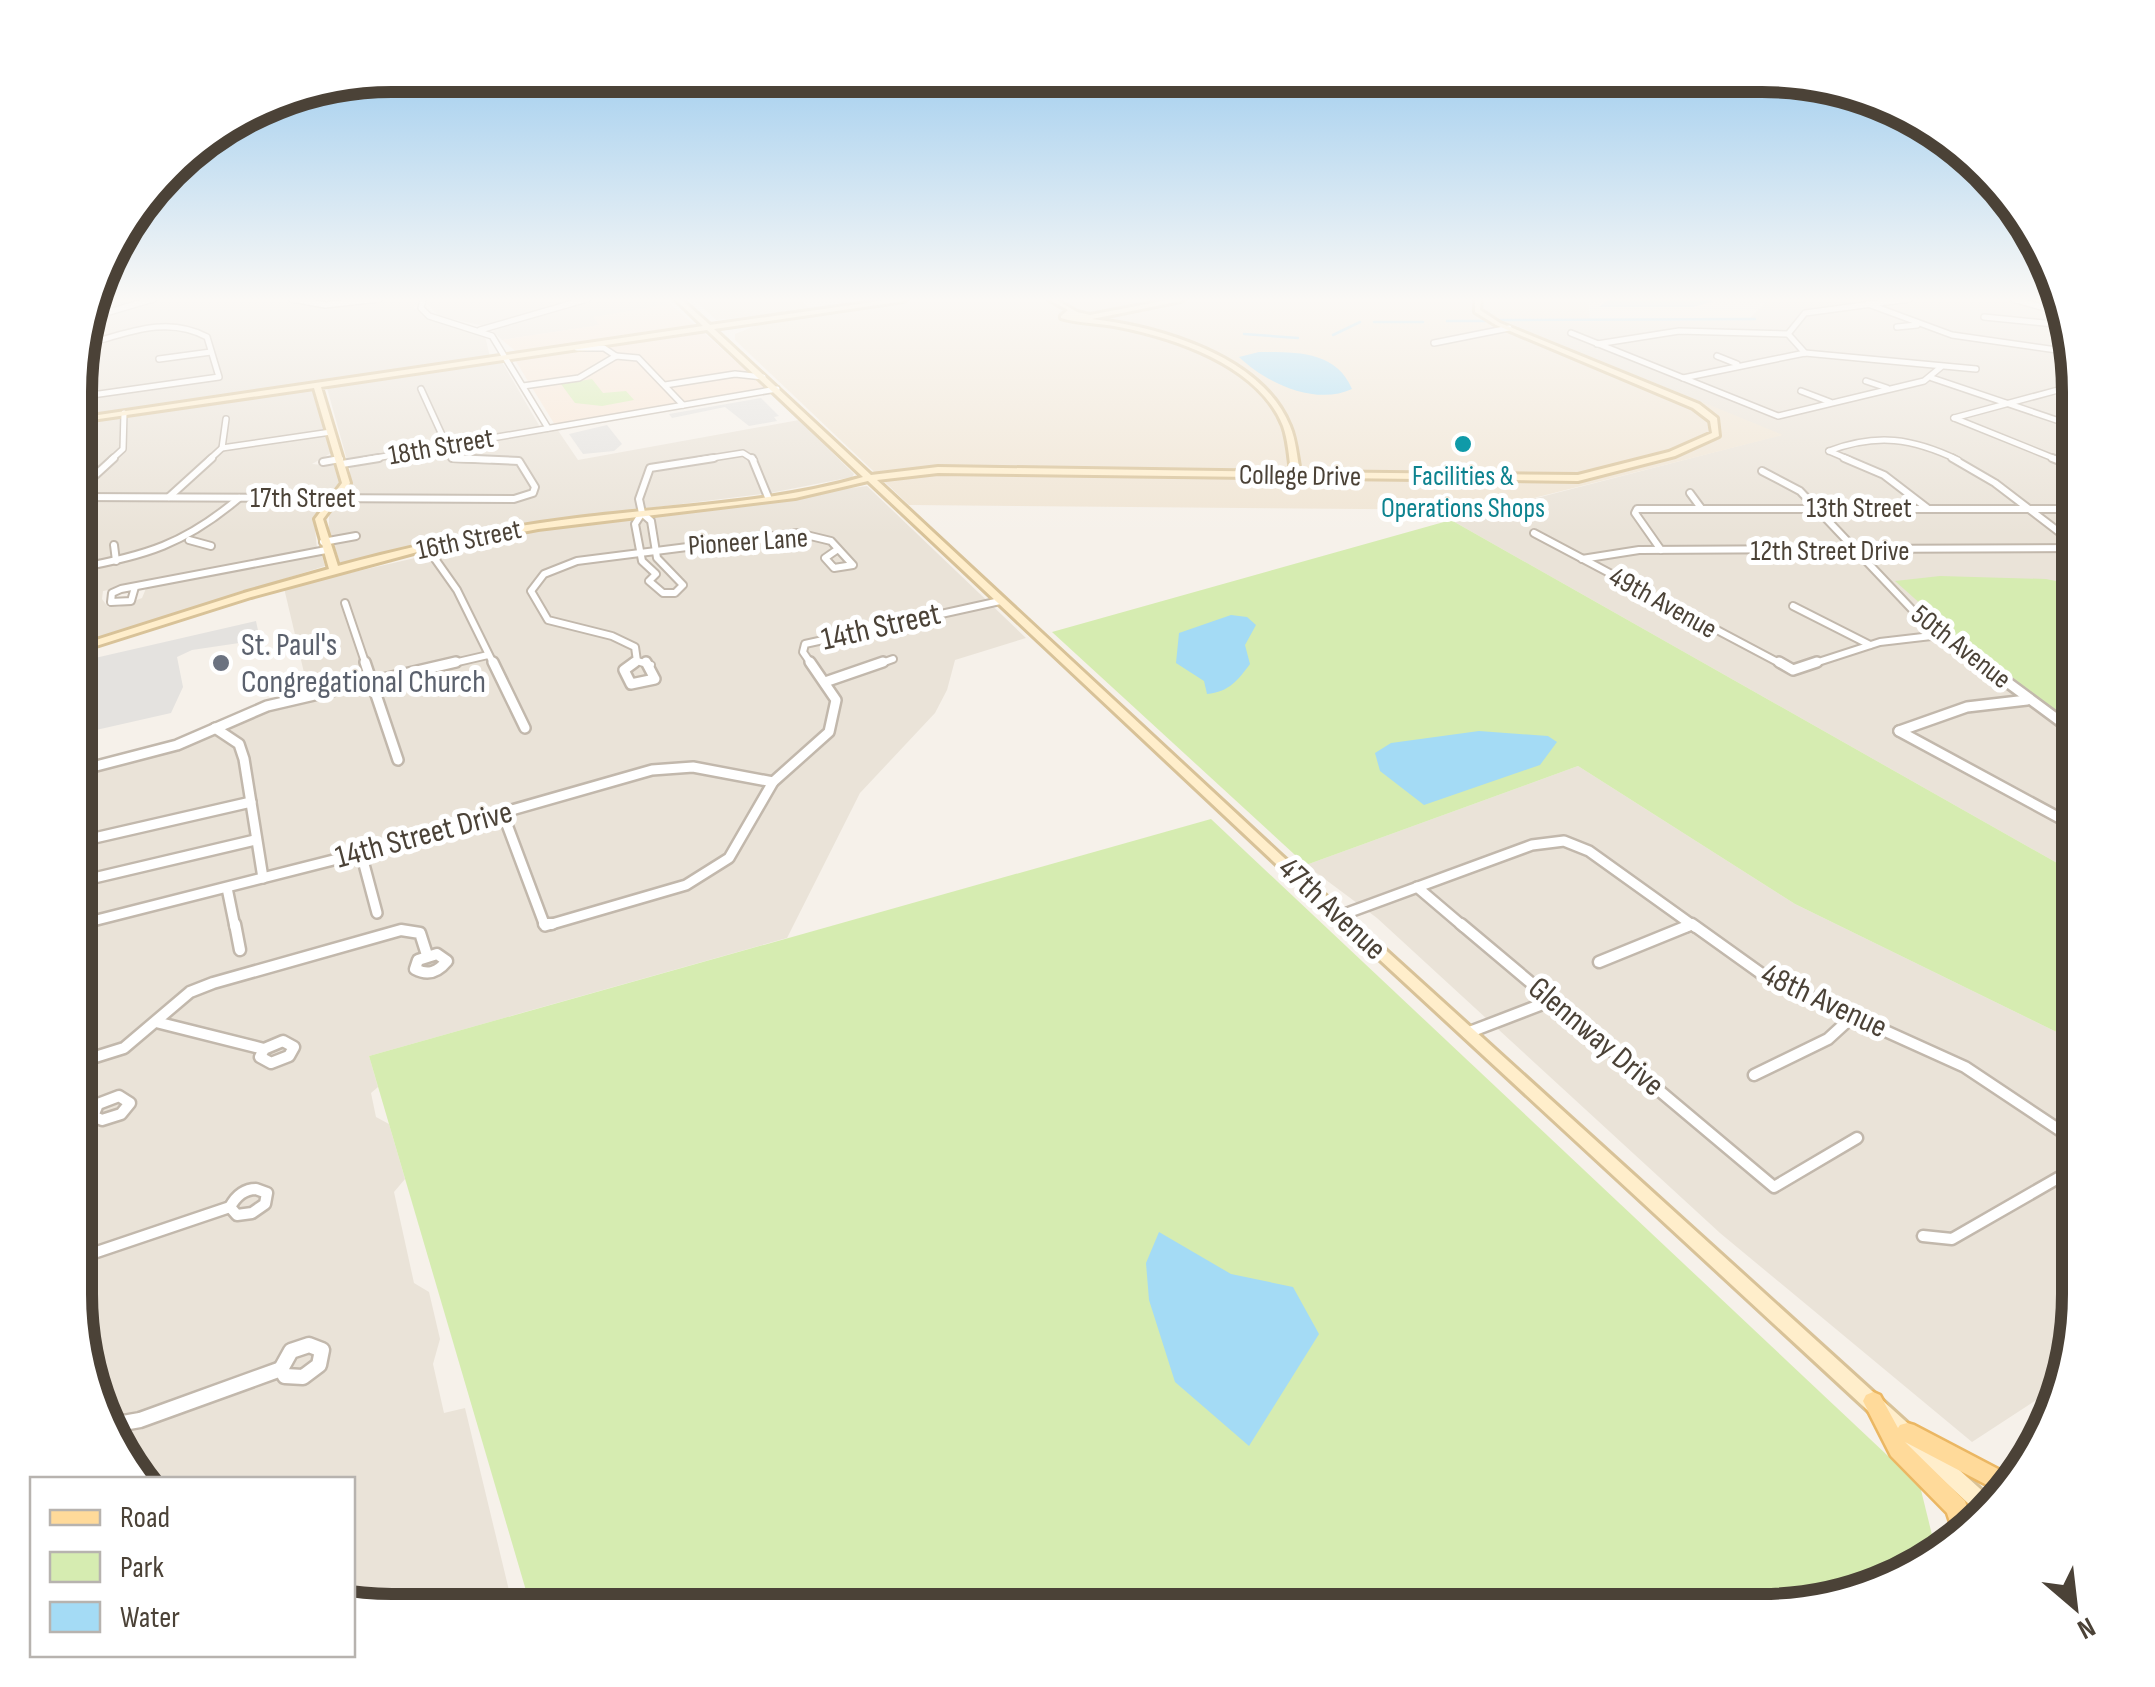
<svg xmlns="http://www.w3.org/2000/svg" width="2155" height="1687" font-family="'Sofia Sans Condensed',sans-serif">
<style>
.residential{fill:#eae3d8}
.commercial{fill:#f8e6d5}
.education{fill:#f0e5d4}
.green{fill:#d6ecb1}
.parking{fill:#e4e2df}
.water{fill:#a4dbf5}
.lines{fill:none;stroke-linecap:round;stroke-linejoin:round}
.stream{stroke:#a4dbf5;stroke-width:2.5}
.street-far4-casing{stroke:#c2b8ac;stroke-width:8}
.street-far3-casing{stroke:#c2b8ac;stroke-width:10}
.street-far2-casing{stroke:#c2b8ac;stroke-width:14}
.street-far1-casing{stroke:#c2b8ac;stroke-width:15}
.street-casing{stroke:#c2b8ac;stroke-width:19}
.secondary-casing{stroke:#d8c298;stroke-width:6}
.primary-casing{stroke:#ebb763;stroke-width:5}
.street-far4{stroke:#fff;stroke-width:5}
.street-far3{stroke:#fff;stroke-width:6}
.street-far2{stroke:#fff;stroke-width:9}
.street-far1{stroke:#fff;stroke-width:10}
.street{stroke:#fff;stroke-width:14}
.secondary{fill:#ffeecb;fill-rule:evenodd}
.primary{fill:#ffda9a;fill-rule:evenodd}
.culture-dot{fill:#0f9aa8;stroke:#fff;stroke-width:4}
.worship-dot{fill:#6b7280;stroke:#fff;stroke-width:4}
.labels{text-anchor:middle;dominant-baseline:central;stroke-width:10;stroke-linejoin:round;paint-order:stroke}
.far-street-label{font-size:28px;fill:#4b4237;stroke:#fff}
.far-culture-label{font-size:28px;fill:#0d838f;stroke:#fff}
.street-label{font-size:32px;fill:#4b4237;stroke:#fff}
.worship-label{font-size:32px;fill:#5b616d;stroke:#fff;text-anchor:start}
.rim{fill:none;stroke:#4b4237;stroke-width:12}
</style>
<rect width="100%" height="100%" fill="#f6f1ea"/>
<g class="residential">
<path d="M96,299H579L484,326L439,316L427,304L412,306L431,320L485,336L490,357L78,416V351Z"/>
<path d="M598,299H664L670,304L594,318L600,325L502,340L492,331Z"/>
<path d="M1751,299H2058L2080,392V876L1451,520L1781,435L1506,322L1748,320L1764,304Z"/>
<path d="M502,362L540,427L347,460L327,388Z"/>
<path d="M304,389L313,391L331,453L312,464L334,466L340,481L314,518L317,549L103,591L102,599L108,607H119L142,598L147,586L321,553L325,566L77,645L78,422Z"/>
<path d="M799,420L854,474L852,477L770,493L536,522L352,563L340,562L329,532V514L350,490V467L358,464L557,429L578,460Z"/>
<path d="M867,486L1026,638L955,660L947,690L935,713L860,793L787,938L369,1056L378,1087L371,1093L376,1117L389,1124L405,1179L394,1192L414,1283L429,1292L440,1339L433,1364L444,1413L465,1408L514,1611H373L353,1607L352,1480L142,1479L108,1434L76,1315L77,776L175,750L248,717L310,698L284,588L533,531Z"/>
<path d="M1578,766L1795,904L2079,1043V1315L2064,1382L1972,1442L1720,1233L1377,918L1306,865Z"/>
</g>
<g class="commercial">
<path d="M670,304L696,326L518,353L502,340L599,325L593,317Z"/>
<path d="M703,332L765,388L555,425L515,360Z"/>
</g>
<g class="education">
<path d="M693,299H799L811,309L716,320Z"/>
<path d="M923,299H1588L1590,321L1509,323L1783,435L1486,510L909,505L735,340V334L765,322Z"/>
</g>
<g class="green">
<path d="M592,379L603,393L626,391L634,400L602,406L575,403L561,384Z"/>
<path d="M1451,520L2080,876L2079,1043L1795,904L1578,766L1306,865L1052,632Z"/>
<path d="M1940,576L2046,579L2080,586V729L1980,657L1895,581Z"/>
<path d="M1211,819L1920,1486L1935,1547L1884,1588L1762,1612L532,1611L369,1056Z"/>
</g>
<g class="parking">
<path d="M761,398L779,416L774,417L777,421L749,426L725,407L672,418L669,414Z"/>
<path d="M607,425L622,444L614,451L583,454L569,434Z"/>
<path d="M256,621L260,640L192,650L177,657L183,687L171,713L96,730L95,658Z"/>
</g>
<g class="water">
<path d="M1609,299H1711L1712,302L1693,307H1599Z"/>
<path d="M1259,352C1294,352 1336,350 1352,389C1316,406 1266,383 1239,357Z"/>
<path d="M1231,615L1247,617L1256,625L1245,645L1250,664C1238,680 1229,692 1207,694L1204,681L1176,663L1179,633Z"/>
<path d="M1479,731L1548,736L1557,742L1540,765L1424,805L1380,771L1375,753L1391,743Z"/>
<path d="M1159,1232L1231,1274L1293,1287L1319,1334L1249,1446L1175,1382L1149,1300L1146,1263Z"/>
</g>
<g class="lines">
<g class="stream">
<path d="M1500,320L1755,319"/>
<path d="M1447,321H1485"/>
<path d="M1374,322H1423"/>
<path d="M1244,334L1298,338"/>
<path d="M1333,335L1360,322"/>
</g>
<g class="street-far4-casing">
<g id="street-far4">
<path d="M292,299L325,305L379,299"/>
<path d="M423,299L421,308L429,316L492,336L548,428"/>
<path d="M2013,299L2062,313"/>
<path d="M1868,304L1952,335L2071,352"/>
<path d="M1984,317L2064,325"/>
<path d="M89,318L153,299"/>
<path d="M1897,327L1917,325"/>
<path d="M480,330L587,299"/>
<path d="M1571,333L1778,416L1924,381L1941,367"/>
<path d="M1434,343L1509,328"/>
<path d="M1597,344L1679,331L1788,334"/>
<path d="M577,348H604L616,356"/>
<path d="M1805,353L1788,334L1805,313L1909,299"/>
<path d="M1717,356L1737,364"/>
<path d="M159,359L211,352"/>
<path d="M1683,378L1805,353L1976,369"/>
<path d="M1932,378L2080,428"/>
<path d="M1866,381L1887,388"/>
<path d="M665,385L735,374L763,377"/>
<path d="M523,386L579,378L616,356L638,358L683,405"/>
<path d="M421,389L453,459L490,460"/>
<path d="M1801,391L1830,402"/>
<path d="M78,397L219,377L207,337C165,314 123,335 80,346"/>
<path d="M1954,418L2058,460"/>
<path d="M1954,418L2058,390L2080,395"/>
<path d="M222,448L331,432"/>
<path d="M1829,451C1877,433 1912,438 1958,460"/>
<path d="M1829,451L1850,460"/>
<path d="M111,460L123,449L124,413"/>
<path d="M209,460L222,448L226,419"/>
<path d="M334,460L340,459"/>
<path d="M364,460L777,389"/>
<path d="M699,460L743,453L754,460"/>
</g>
</g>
<g class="street-far3-casing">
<g id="street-far3">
<path d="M752,458L768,497"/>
<path d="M1844,458L1884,475L1927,508"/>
<path d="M1952,458L1995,483L2080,548"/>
<path d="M2052,458L2080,469"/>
<path d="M323,462L340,459"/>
<path d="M342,464L379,458"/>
<path d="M1762,471L1800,491L1922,620L1983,665"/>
<path d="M78,491L114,458"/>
<path d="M1690,493L1701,508"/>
<path d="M77,497L514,499L533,493L535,487L519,461L452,458"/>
<path d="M169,497L212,458"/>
<path d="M642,513L651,521L657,558L683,585L675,593H663L649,581L656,574L642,561L635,524Z"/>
<path d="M642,513L639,499L650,468L714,458"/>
<path d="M1534,533L1783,665"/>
<path d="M189,540L211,546"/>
<path d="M323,542L356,536"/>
<path d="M114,545L116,561"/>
<path d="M428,549L457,590L494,665"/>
<path d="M1661,550L1635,513L1637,509H2080"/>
<path d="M1582,559L1639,550L2079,548"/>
<path d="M77,568C145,556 185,544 239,498"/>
<path d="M135,587L131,601L111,602L112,593L121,589L326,550"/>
<path d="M345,603L366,665"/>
<path d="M1793,606L1870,645"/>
<path d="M637,661L635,647L612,636L548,620L531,591L544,574L577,561L798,533L831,541L853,565L834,568L825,558L838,549"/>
<path d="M445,665L488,655"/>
<path d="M631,665L637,661L651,665"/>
<path d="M812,665L803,652L805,644L1000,601"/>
<path d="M876,665L893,659"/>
<path d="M1809,665L1880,642L1940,635"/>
</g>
</g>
<g class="street-far2-casing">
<g id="street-far2">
<path d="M365,662L398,760"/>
<path d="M493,662L525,728"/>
<path d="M635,662L624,670L631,684L655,679L646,662"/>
<path d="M1779,662L1793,670L1817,662"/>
<path d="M1980,662L2080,736"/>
<path d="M825,682L883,662"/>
<path d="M215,728L239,744L244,759L263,878"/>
<path d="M1899,731L2080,829"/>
<path d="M1899,731L1967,707L2027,700"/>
<path d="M77,771L177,745L267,706L456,662"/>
<path d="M503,814L545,926L686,885L729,858L773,782L829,732L836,700L810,662"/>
<path d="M77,842L251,802"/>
<path d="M361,853L377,913"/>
<path d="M77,882L255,840"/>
<path d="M1417,887L1464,927"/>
<path d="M227,888L235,927"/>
<path d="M1339,916L1532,845L1564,841L1589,851L1695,927"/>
<path d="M77,925L361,853L652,770L693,767L773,782"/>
<path d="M1686,927L1690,925"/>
</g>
</g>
<g class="street-far1-casing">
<g id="street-far1">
<path d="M235,924L240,950"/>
<path d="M544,924H552"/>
<path d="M1461,924L1774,1187L1857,1138"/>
<path d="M1692,924L1766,977L1965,1067L2079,1143"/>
<path d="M437,954L447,961C438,972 428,976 415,969L418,960Z"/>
<path d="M1599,962L1690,925"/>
<path d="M76,1008L81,1007"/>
<path d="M156,1022L264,1049"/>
<path d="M1467,1033L1553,1000"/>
<path d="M283,1041L294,1047L289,1056L271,1063L260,1057L264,1049Z"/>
<path d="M76,1063L124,1048L190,992L213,983L401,930L420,933L427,955"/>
<path d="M1754,1075L1828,1039L1852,1017"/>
<path d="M119,1096L130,1103L121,1114L102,1120L93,1116L98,1104Z"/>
<path d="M76,1099L98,1104"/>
<path d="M256,1189L267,1193L265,1204L252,1213L237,1215L230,1207C236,1196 244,1189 256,1189Z"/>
<path d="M1923,1236L1952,1239L2079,1166"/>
<path d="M76,1259L230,1207"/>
<path d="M81,1261L82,1257"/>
</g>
</g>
<g class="street-casing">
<g id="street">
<path d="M76,1276L82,1258"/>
<path d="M309,1345L322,1350L319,1365L303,1377L285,1376L281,1369L291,1351Z"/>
<path d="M102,1414L123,1423L140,1420L281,1369"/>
<path d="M110,1437L123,1423"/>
</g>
</g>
<g class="secondary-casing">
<path id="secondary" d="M675,299H681L710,325L894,299H907L904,301L714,329L871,475L938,467L1291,472C1289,457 1288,440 1283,426C1259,365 1173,337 1114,326C1096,323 1078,323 1061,318V316L1068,310L1048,299H1055L1077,312L1090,315L1173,299H1184L1181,301L1092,319C1160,327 1262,356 1290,426C1296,440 1297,457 1300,472L1578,475L1669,452L1712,433L1710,421L1693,408L1496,325L1475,312V299H1481L1480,310L1500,323L1699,404L1717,418L1719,436L1675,456L1578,481L938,473L877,480L1282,856L1999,1506L1983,1517L1274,862L868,481L795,498L538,529L421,551L251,597L77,652V646L244,593L329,569L315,519L342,483L314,388L78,422V418L703,326ZM707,330L863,477C770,504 673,506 577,518C496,528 416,545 338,566L323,519L350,483L321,387Z"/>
</g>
<g class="primary-casing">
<path id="primary" d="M1873,1392L1880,1395L1898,1428L1900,1425L1907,1423L1914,1425L2017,1479L2006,1495L1905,1442L1965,1501L1972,1524L1955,1537L1947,1513L1891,1456L1863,1401L1866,1395Z"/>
</g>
<use href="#street-far4" class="street-far4"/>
<use href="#street-far3" class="street-far3"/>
<use href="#street-far2" class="street-far2"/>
<use href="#street-far1" class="street-far1"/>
<use href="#street" class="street"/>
<use href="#secondary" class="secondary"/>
<use href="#primary" class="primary"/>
</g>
<linearGradient id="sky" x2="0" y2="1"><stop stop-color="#8dc4ed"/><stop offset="0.56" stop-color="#fbf9f6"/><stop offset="1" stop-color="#fbf9f6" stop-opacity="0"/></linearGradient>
<rect width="2155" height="535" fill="url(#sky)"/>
<circle class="culture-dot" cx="1463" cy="444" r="10"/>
<circle class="worship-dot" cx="221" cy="663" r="10"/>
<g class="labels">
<g class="far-street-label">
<text transform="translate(441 447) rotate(-10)">18th Street</text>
<text transform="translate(1300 476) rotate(1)">College Drive</text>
<text x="303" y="498">17th Street</text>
<text x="1859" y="508">13th Street</text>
<text transform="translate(469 540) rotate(-12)">16th Street</text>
<text transform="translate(748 542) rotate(-4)">Pioneer Lane</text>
<text x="1830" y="551">12th Street Drive</text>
<text transform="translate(1663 603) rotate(29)">49th Avenue</text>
<text transform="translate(1961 647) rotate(38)">50th Avenue</text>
</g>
<g class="far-culture-label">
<text x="1463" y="476">Facilities &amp;<tspan x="1463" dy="32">Operations Shops</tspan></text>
</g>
<g class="street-label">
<text transform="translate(881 627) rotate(-13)">14th Street</text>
<text transform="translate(424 835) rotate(-15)">14th Street Drive</text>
<text transform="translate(1332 909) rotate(43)">47th Avenue</text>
<text transform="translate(1824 1001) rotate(25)">48th Avenue</text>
<text transform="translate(1596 1037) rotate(40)">Glennway Drive</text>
</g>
<g class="worship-label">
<text x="241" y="645">St. Paul's<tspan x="241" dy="37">Congregational Church</tspan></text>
</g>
</g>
<path d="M0 0H2155V1687H0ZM392 92H1762A300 300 0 0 1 2062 392V1294A300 300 0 0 1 1762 1594H392A300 300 0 0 1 92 1294V392A300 300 0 0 1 392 92Z" fill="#fff" fill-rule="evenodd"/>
<path class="rim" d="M392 92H1762A300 300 0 0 1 2062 392V1294A300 300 0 0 1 1762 1594H392A300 300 0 0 1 92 1294V392A300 300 0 0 1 392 92Z"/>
<rect x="30" y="1477" width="325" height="180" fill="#ffffff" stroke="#b7b3af" stroke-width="2.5"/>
<rect x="50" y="1510" width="50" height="15" fill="#ffda9a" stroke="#b7b3af" stroke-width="2.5"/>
<text x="120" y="1527" font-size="30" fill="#4b4237">Road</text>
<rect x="50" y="1552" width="50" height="30" fill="#d6ecb1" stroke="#b7b3af" stroke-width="2.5"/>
<text x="120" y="1577" font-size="30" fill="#4b4237">Park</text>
<rect x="50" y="1602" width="50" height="30" fill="#a4dbf5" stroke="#b7b3af" stroke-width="2.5"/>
<text x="120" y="1627" font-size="30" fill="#4b4237">Water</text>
<g transform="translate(2075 1607) rotate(152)" stroke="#ffffff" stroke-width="8" paint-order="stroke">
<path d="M0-8L18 38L0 25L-18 38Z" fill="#4b4237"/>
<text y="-15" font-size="28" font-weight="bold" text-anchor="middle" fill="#4b4237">N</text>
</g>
</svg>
